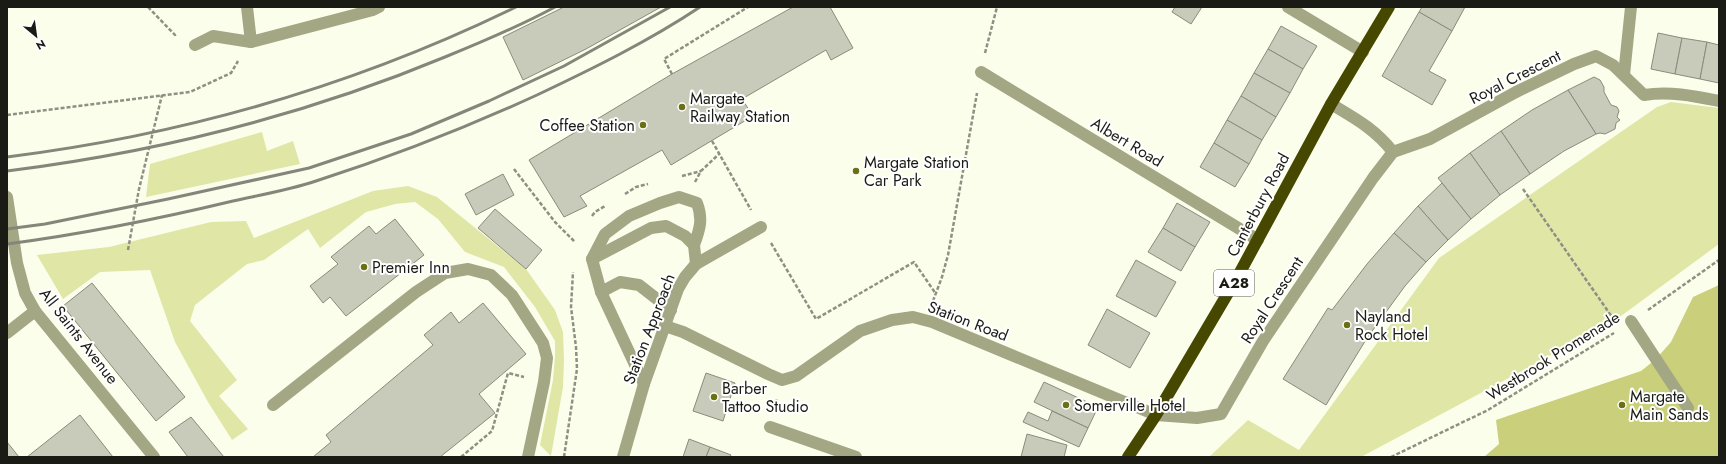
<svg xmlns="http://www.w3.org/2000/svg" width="1726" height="464" font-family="Jost,sans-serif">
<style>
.green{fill:#e0e6a6}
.water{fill:#c9cf7a}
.building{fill:#c9cbba;stroke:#898b7b}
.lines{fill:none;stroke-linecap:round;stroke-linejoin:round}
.path{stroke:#8e9084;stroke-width:2.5;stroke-dasharray:4 2;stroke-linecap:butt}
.minor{stroke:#a4a784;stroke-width:12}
.highway{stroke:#464800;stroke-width:12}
.rail{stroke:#84867a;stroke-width:3}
.poi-dot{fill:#6c7014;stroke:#fff;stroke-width:1.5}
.labels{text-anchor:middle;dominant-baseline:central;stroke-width:4;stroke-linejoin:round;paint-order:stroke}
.shield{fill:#fff;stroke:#5f5f5b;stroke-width:1}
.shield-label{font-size:15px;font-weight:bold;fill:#1a1b15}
.street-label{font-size:16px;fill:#1a1b15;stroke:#fff}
.poi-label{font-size:16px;fill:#1a1b15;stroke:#fff;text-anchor:start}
</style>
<rect width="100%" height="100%" fill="#fcfeec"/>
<g class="green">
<path d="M1671,102L1719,108V244L1621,316L1522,371L1361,457H1209L1248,420L1299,450L1439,258L1657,107Z"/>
<path d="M262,132L267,151L293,141L300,164L146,197L150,164Z"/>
<path d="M408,186L437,197L526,269L555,310L563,332L564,360L563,387L551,456L540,445L553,380L555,357V341L535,307L504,267L465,252L438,219L415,202L395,204L366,212L320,248L308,229L264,260L247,264L195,305L190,321L237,380L219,396L248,429L232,440L208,402L175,342L150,270L100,272L63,299L37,255L109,247L211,222L246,221L254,238L373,191Z"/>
</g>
<path class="water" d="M1719,285V457H1484L1499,444L1496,420L1641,371L1656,359L1671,342L1693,297Z"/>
<g class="building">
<path d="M564,7H661L586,49L523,80L503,37Z"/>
<path d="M793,7H830L853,48L831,60L826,50L742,99L753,116L671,165L662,150L580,196L587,206L564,217L529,160L672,74Z"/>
<path d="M1175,7H1202L1191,24L1172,12Z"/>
<path d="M1422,7H1465L1452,31L1419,12Z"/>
<path d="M1419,12L1452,31L1429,71L1446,80L1432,105L1382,76Z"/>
<path d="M1281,26L1317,46L1303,69L1268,49Z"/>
<path d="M1658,33L1682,38L1675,74L1651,69Z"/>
<path d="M1682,38L1707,42L1700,79L1675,74Z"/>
<path d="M1707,42L1719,45V83L1700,79Z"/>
<path d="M1268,49L1303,69L1290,93L1254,73Z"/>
<path d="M1254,73L1290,93L1276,117L1241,96Z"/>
<path d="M1594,77L1600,80L1604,87V92L1611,105L1617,107L1619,111L1617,117L1620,120L1616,123L1615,129L1605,134L1600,133L1596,134L1568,90Z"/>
<path d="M1568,90L1596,134L1564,151L1530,174L1501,131L1532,110Z"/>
<path d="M1241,96L1276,117L1262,140L1227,120Z"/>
<path d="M1227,120L1262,140L1249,164L1214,143Z"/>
<path d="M1501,131L1530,174L1500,195L1470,153Z"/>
<path d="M1214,143L1249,164L1235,187L1200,167Z"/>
<path d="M1470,153L1500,195L1471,219L1438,178Z"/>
<path d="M503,174L514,195L476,215L465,194Z"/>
<path d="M1442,183L1471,219L1448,240L1418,206Z"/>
<path d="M1177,203L1210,222L1195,247L1163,228Z"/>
<path d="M1418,206L1448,240L1426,262L1394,233Z"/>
<path d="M495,209L542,250L526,269L478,228Z"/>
<path d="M395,219L424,255L346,316L330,297L323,303L310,286L338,264L331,257L369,226L376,234Z"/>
<path d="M1163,228L1195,247L1181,271L1148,252Z"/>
<path d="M1394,233L1426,262L1405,286L1367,338L1326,405L1283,379L1328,308L1332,310L1367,264Z"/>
<path d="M1136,260L1176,282L1156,317L1116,296Z"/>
<path d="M92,283L185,397L156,421L63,306Z"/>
<path d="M483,303L526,354L479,394L495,413L440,457H313L331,442L326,435L433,345L424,335L451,312L459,323Z"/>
<path d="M1107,309L1150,333L1130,368L1088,345Z"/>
<path d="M706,373L735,383L723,421L693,411Z"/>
<path d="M1044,382L1098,407L1088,428L1034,402Z"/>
<path d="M1052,411L1088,428L1079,447L1023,422L1028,412L1048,421Z"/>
<path d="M80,415L113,457H27Z"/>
<path d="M191,417L224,457H188L169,432Z"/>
<path d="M1027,434L1067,445L1064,457H1021Z"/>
<path d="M689,439L710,447L706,457H683Z"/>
<path d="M7,442L19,457H7Z"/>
<path d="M710,447L731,455L730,457H706Z"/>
</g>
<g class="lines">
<g class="path">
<path d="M148,7L175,35L177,34"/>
<path d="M985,53L997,7"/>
<path d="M672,74L664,59L748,7"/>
<path d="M7,115L190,92L231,73L238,61"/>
<path d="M712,141L751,210"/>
<path d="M514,169L555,222L575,242"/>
<path d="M682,176L701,171"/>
<path d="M695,182L701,171L719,154"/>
<path d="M1523,189L1612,317"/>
<path d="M625,194L636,187L648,184"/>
<path d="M592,216L595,212L605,206"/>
<path d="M771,243L816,319L914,262L936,294"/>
<path d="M128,250L139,189L162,95"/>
<path d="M933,301L942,277L948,255L977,93"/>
<path d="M1648,310L1719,260"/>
<path d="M775,409L777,398"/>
<path d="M461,457L492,431L508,373L524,377"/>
<path d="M564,457L577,369L576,347L571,307L573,272"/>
<path d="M1391,457L1488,410L1614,333"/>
</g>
<g class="minor">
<path d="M247,7L251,42"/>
<path d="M1288,7L1363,52"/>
<path d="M195,45L213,36L251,42L373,10L379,7"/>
<path d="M981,72L1258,240"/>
<path d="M1624,75L1631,7"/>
<path d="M1331,104C1356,119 1375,129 1393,152"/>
<path d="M7,197L17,263L25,293L35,311L154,457"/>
<path d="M592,259L651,228L666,226L685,236L694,245L696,264"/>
<path d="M601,292L620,282L639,285L671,310"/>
<path d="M1631,321L1688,408"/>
<path d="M665,326L683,332L768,374L782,380L796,376L860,331L892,320L913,317L932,322L1156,415L1197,418L1221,414L1263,341L1373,178L1393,152L1430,139L1516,92L1574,64L1596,56L1613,65L1644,95C1670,91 1694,96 1719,101"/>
<path d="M7,333L35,311"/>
<path d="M644,384L601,292L592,259L605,234L629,216L660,203L679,197L697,203C703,219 700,229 694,245"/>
<path d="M273,405L416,292L445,273L468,269L491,275L512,295L543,343L547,358L544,382L528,457"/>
<path d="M770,427L856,457"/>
<path d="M623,457L644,384L678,289L685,277L696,264L761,227"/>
</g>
<path class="highway" d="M1128,457L1156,415L1238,276L1331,104L1389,7"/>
<g class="rail">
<path d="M7,157C183,135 356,85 516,7"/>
<path d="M7,171C159,152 303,116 445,57C482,42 520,26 555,7"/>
<path d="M7,229L45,224L168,199L309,168L411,134L489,101L564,66L670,7"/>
<path d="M7,244C83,234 158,219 233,201C260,195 289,190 316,181C391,157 465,128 537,95C592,69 649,41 700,7"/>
</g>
</g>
<g class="poi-dot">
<circle cx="682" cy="107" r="4"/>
<circle cx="643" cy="125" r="4"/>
<circle cx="856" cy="171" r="4"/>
<circle cx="364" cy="267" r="4"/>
<circle cx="1347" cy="325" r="4"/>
<circle cx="714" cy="397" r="4"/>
<circle cx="1066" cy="405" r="4"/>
<circle cx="1622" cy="405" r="4"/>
</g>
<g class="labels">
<rect class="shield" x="1214" y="270" width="40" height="26" rx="3"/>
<g class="shield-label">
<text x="1234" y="283">A28</text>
</g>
<g class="street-label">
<text transform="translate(1515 77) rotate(-27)">Royal Crescent</text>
<text transform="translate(1127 142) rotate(31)">Albert Road</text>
<text transform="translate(1258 205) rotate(-62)">Canterbury Road</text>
<text transform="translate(1272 300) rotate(-57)">Royal Crescent</text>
<text transform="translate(968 321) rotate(21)">Station Road</text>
<text transform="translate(649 329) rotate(-69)">Station Approach</text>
<text transform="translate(79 336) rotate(52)">All Saints Avenue</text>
<text transform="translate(1553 356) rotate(-32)">Westbrook Promenade</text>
</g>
<g class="poi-label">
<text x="690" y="98">Margate<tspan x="690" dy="18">Railway Station</tspan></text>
<text x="635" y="125" text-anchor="end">Coffee Station</text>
<text x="864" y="162">Margate Station<tspan x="864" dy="18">Car Park</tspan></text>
<text x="372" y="267">Premier Inn</text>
<text x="1355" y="316">Nayland<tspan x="1355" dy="18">Rock Hotel</tspan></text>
<text x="722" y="388">Barber<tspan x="722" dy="18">Tattoo Studio</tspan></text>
<text x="1630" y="396">Margate<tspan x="1630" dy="18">Main Sands</tspan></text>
<text x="1074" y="405">Somerville Hotel</text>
</g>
</g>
<rect width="1726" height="464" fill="none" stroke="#1a1b15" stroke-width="16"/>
<g transform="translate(36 36) rotate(151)" stroke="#ffffff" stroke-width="3" paint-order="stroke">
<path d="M0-3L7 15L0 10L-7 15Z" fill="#1a1b15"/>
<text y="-6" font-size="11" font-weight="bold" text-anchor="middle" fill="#1a1b15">N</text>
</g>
</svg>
